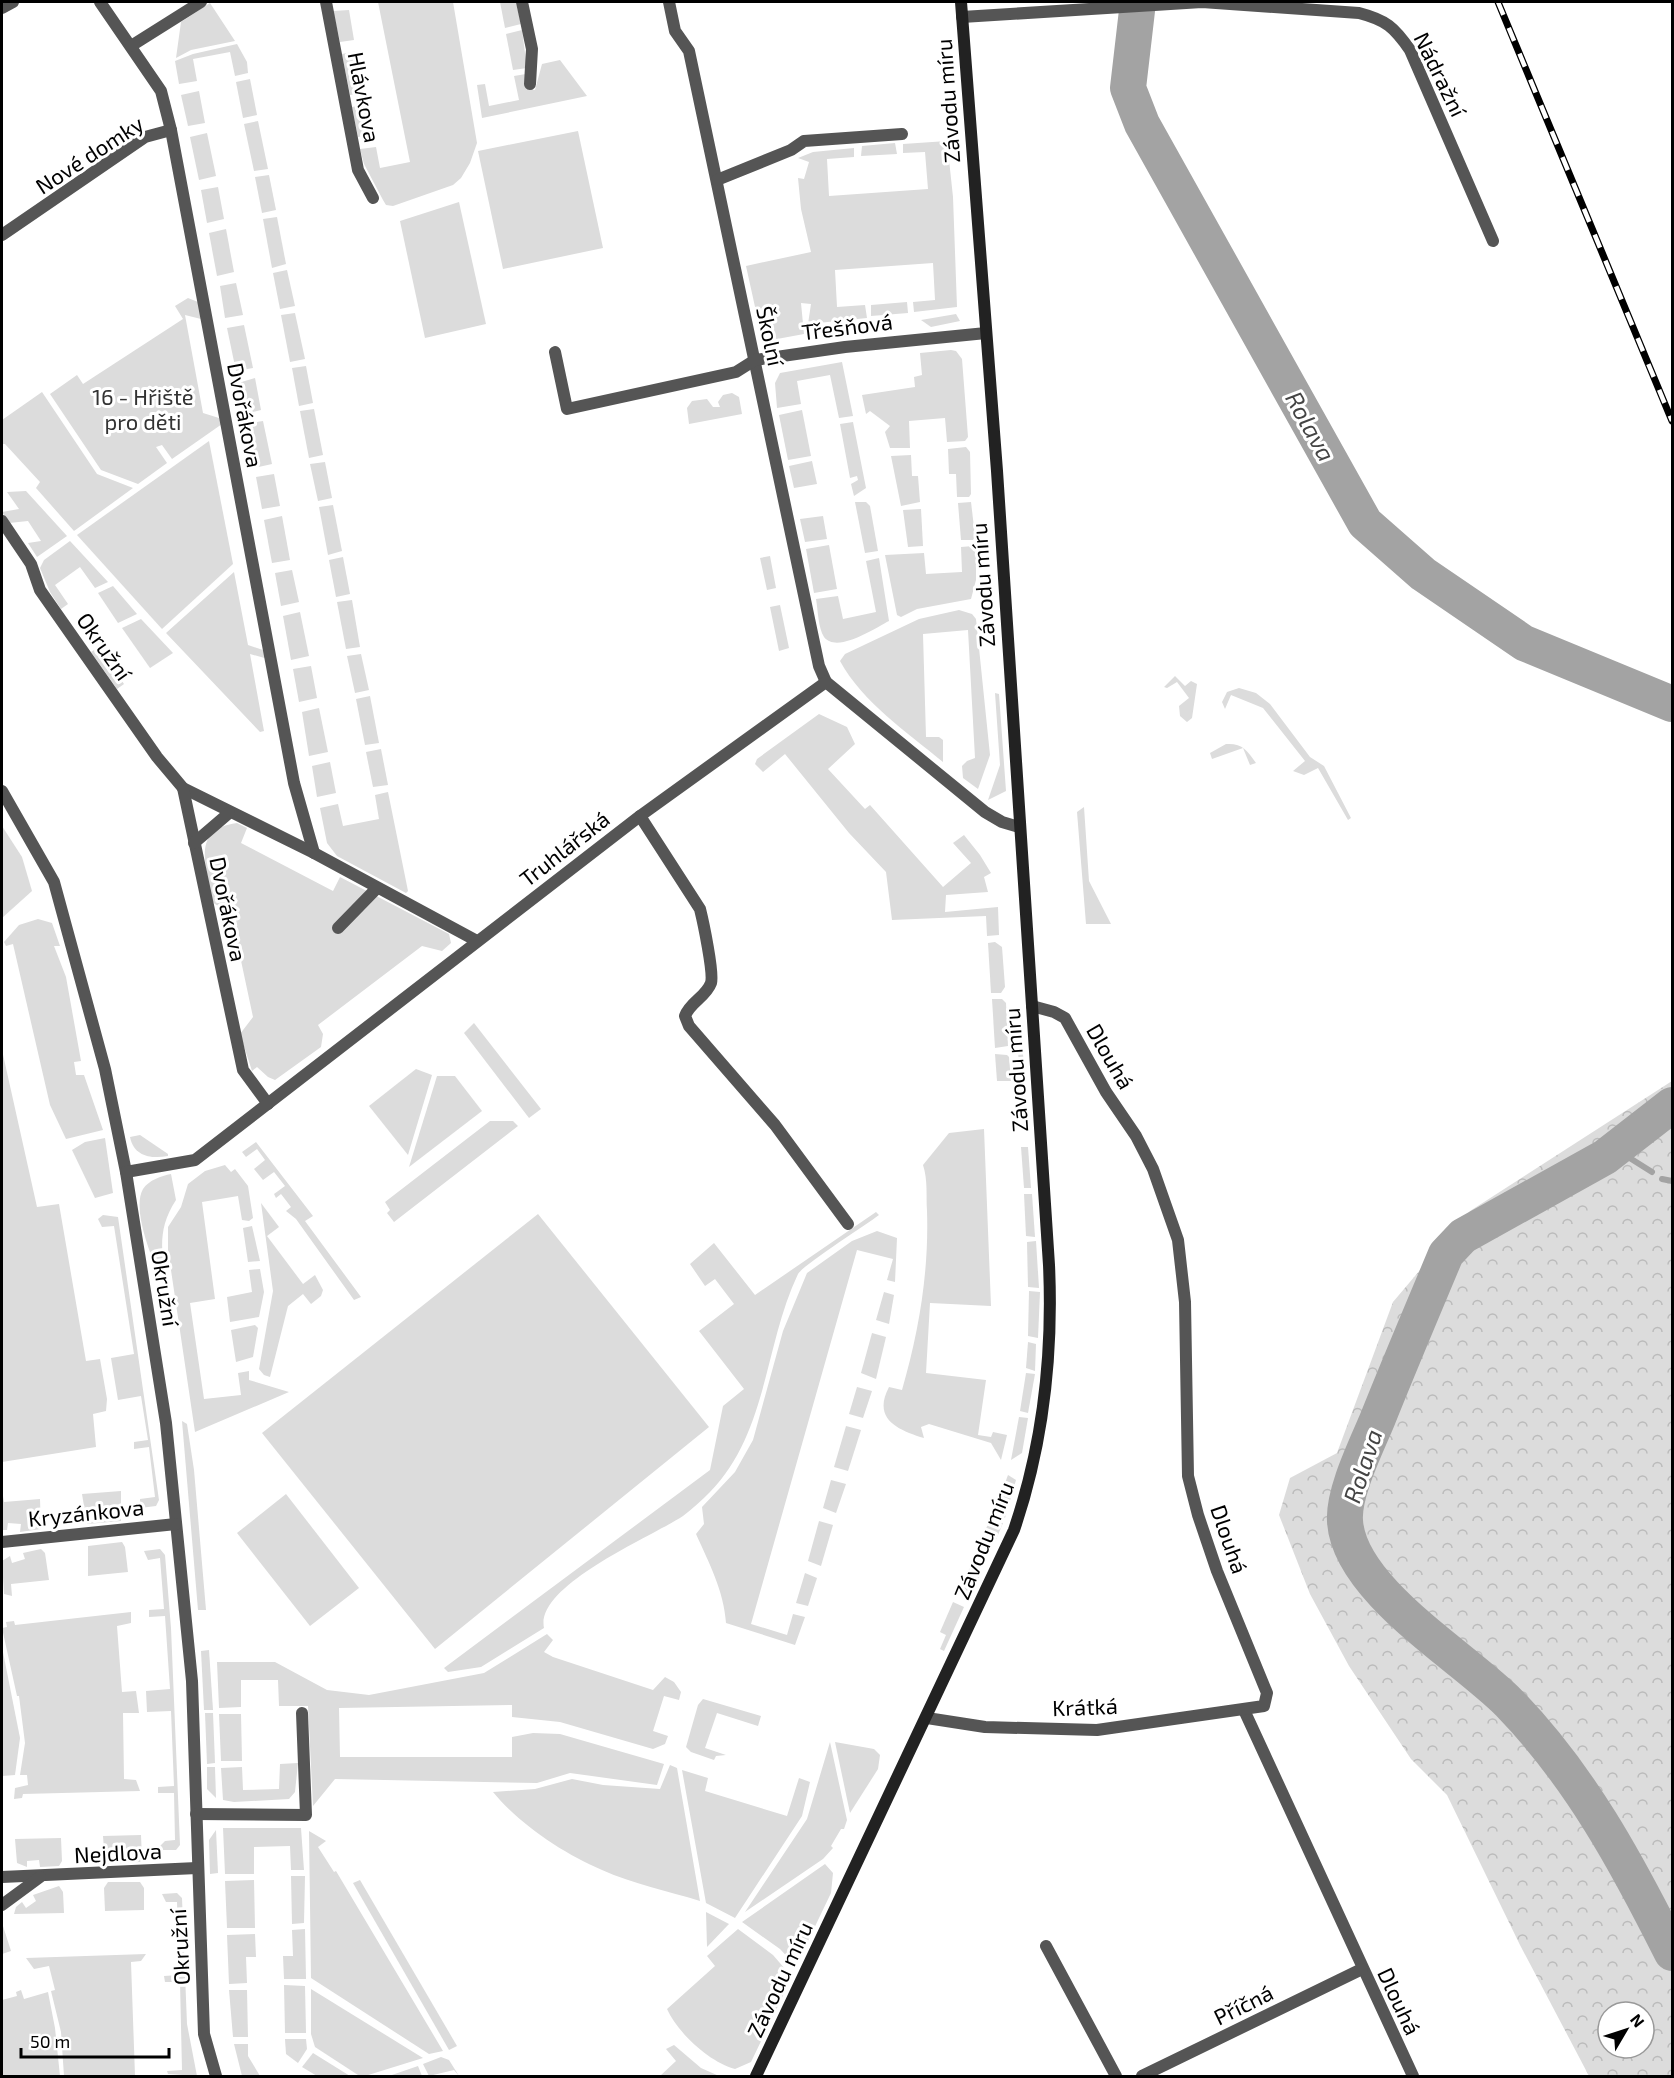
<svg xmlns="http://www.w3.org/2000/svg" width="1674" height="2078" font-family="'Exo 2',sans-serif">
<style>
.green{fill:#dcdcdc}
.forest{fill:url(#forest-crowns);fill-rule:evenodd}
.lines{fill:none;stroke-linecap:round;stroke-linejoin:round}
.stream{stroke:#a3a3a3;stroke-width:6}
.river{stroke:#a3a3a3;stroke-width:36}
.street{stroke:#555;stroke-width:12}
.secondary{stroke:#222;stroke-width:12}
.rail-casing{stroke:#000;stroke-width:7}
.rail{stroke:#fff;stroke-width:4.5;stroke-dasharray:14;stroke-linecap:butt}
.labels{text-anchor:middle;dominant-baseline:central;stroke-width:6;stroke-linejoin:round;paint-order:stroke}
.street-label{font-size:22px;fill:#000;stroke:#fff}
.park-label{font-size:22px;fill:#333;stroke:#fff}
.water-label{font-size:24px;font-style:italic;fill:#444;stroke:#fff}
</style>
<defs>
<pattern id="forest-crowns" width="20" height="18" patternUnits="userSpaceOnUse" patternTransform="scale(1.5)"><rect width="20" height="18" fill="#dcdcdc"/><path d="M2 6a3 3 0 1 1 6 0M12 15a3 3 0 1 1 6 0" fill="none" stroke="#bbb"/></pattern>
</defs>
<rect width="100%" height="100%" fill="#fff"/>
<g class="green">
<path d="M378,2H453L477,143L470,163L461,178L453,185L393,206L386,205L383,200L364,164L360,149L376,147L380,168L410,162Z"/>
<path d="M500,2H516L521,24L505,28Z"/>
<path d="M210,3L235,41L191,50L176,58L181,22Z"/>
<path d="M349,10L354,40L340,42L333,11Z"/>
<path d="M522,30L527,68L513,70L506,34Z"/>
<path d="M237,44L247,62L248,73L235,76L230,52L193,59L197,81L179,84L175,61L193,54Z"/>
<path d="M357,51L365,93L350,95L342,54Z"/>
<path d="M560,60L587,96L482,118L477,85L485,84L489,106L519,100L514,76L526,74L525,87L535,90L542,64Z"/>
<path d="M250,79L257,115L243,118L236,82Z"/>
<path d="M199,91L205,123L188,126L181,95Z"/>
<path d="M367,104L373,135L358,137L352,107Z"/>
<path d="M258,121L268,169L254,171L244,124Z"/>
<path d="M578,131L603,248L503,269L478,151Z"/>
<path d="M207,133L216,176L199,180L190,137Z"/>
<path d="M947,141L953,197L957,307L914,312L913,302L935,300L933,263L835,270L837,307L865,305L867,318L808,324L811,304L801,303L804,334L777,339L761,334L746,266L811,252L801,209L798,178L804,179L809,162L798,158L813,152L854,148V157L827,159L829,196L928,189L925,152L903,153V144Z"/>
<path d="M895,143L897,154L861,156L862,146Z"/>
<path d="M269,175L276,210L262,213L255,177Z"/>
<path d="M218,187L224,219L207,223L201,190Z"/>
<path d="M459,202L486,324L425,338L400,221Z"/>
<path d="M277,217L286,264L272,268L263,219Z"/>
<path d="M226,229L234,272L217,276L209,233Z"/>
<path d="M287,270L295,306L280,309L273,273Z"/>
<path d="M236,283L243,315L225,318L220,286Z"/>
<path d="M188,298L198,302L201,319L185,315L203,413L219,418L222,424L172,459L162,445L156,447L167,463L138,484L101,470L50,394L77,375L83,384L183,319L175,306Z"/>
<path d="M907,302L908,313L871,316V305Z"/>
<path d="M295,313L305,359L290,362L281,315Z"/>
<path d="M956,314L960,321L931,327L921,320Z"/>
<path d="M244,325L253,368L236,371L227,328Z"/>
<path d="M951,350L956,351L962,359L968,437L965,441L947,442L945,418L909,421L910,448H890L885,432L890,426L870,411L866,414L862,395L915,387L914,377L922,375L920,353Z"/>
<path d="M842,362L853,416L839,418L830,375L797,381L801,404L777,408L775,383L780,373Z"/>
<path d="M306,366L313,403L299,406L292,368Z"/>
<path d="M255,378L261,410L244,414L238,383Z"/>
<path d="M42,392L97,474L133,488L74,531L36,488L40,482L5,444H2V420Z"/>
<path d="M732,393L739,397L742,414L689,424L687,408L692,401L707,399L713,407H720L718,402L723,395Z"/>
<path d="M314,409L323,455L309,458L300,411Z"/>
<path d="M802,410L811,456L788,460L779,415Z"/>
<path d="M263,421L272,464L254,468L246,424Z"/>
<path d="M853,422L866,488L854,496L851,484L858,480L857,476L850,478L840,424Z"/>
<path d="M209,441L233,564L162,629L77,535Z"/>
<path d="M966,447L970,452L971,494L969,497H957L956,474H949L948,449Z"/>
<path d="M911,455L912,476H918L920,502L901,506L891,456Z"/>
<path d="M812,461L817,484L794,488L789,466Z"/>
<path d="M325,462L332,498L318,501L310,464Z"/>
<path d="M274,474L280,506L262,509L256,477Z"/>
<path d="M26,491L67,536L37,557L28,543L41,541L28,521L9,523L2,512L19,509L7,492Z"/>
<path d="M855,502H866L870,506L878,551L865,553Z"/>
<path d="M971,502L975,536L973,540H961L958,503Z"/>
<path d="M333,505L342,551L328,555L319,507Z"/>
<path d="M921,509L923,546L908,547L903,510Z"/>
<path d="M282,516L290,560L272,563L264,520Z"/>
<path d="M823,516L827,539L805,542L800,519Z"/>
<path d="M70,541L108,582L95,588L80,567L55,585L68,604L61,609L50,592L40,568L44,560Z"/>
<path d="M829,545L837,589L814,593L806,549Z"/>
<path d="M961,547L973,546L976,549V580L971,599L917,609L901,617L897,615L885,555L924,553L926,574L962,572Z"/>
<path d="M770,556L776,588L767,590L760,558Z"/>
<path d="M343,557L350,594L336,597L329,560Z"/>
<path d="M879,558L889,621C875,628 837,654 824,637C818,628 818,610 816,599L838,596L843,619L876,612L866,561Z"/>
<path d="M292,570L299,602L281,606L275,573Z"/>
<path d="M234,572L248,645L266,651L268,659L250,654L264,731L260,732L166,633Z"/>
<path d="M113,586L137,614L118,623L98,593Z"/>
<path d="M352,600L360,647L346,649L337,602Z"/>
<path d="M780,605L789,648L779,651L770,607Z"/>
<path d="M959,610L972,614L976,619L990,755L978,789L963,778L962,766L967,761L975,758L968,630L923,634L926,737H939L943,740V762C907,732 863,703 840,661L845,654L919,619Z"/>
<path d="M300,612L309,656L291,660L283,616Z"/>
<path d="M141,619L173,653L150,668L122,628Z"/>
<path d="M99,647L124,684L117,689L91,652Z"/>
<path d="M361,654L369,690L355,693L347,656Z"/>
<path d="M311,666L317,698L299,702L293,669Z"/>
<path d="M1175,676L1185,686L1191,681L1197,684L1192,718L1187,722L1180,716L1179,706L1189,698L1177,682L1167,688L1164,687Z"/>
<path d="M1239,688L1256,693L1270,704L1310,757L1324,766L1351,818L1348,820L1318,768L1304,775L1293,771L1305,761L1263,708L1231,695L1225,709L1222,702L1227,692Z"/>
<path d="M995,693L999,694L1006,791L988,800L1000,765Z"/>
<path d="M370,696L379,743L365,745L356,699Z"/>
<path d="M319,708L328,752L309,756L302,712Z"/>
<path d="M819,714L847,727L855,744L828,769L865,809L870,805L943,887L971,863L953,843L964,835L980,855L991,873L984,877L988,892L946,895L945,912L998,907L999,935L987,936L986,916L892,920L886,872L849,833L785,754L763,772L755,764L757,759Z"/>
<path d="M1226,744C1242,743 1247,750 1256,763L1250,765L1243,748L1212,759L1210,753Z"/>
<path d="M381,749L388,785L373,787L366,752Z"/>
<path d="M330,762L336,793L317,797L312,766Z"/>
<path d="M388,792L408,891L406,893L337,856L327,843L320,808L338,804L343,826L379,819L375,795Z"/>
<path d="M1084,807L1089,881L1111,924H1086L1077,812Z"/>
<path d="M237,823L247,828L241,843L333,891L340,877L449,934L451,943L442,951L422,946L318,1025L323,1034L321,1047L275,1080L268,1077L257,1067L252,1071L240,1034L253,1017L230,909C224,907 217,907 213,902C209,896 209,886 208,879C202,850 201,828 237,823Z"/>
<path d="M2,826L22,857L32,891L2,918Z"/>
<path d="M38,919L52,923L60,946H54L66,977L81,1061L74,1062L76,1075H84L103,1130L66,1139L50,1105L13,944L6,946L4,942L19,925Z"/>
<path d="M995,942L1002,947L1005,987L1001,993H991L988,943Z"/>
<path d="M992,999H1002L1006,1003L1008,1046L995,1048Z"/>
<path d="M474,1023L541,1109L529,1118L464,1033Z"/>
<path d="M1020,1023L1024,1065H1019L1016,1023Z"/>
<path d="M2,1050L37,1207L59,1204L86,1361L100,1359L107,1399L106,1411L93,1414L96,1447L2,1462Z"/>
<path d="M995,1054L1007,1055L1009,1057L1011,1081H997Z"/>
<path d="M416,1069L432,1075L408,1155L369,1106Z"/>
<path d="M437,1076H455L482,1111L409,1167Z"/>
<path d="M490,1121H513L518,1126L394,1222L387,1213L390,1210L385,1202Z"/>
<path d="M984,1129L991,1306L930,1303L926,1373L986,1380L978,1435L991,1437L993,1432L1007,1435L1001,1460L991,1443L929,1424L921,1427L924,1438C898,1430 872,1419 889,1387L902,1390C919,1331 929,1272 927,1211C926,1196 928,1180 923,1165L949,1133Z"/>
<path d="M140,1135L168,1154V1156C152,1159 134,1157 130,1137Z"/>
<path d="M105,1138L113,1193L95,1198L72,1150L85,1142Z"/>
<path d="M256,1142L313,1216L305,1221L361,1297L354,1300L296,1219L286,1211L291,1207L281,1194L276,1198L274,1194L285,1186L274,1172L263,1180L254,1169L265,1160L257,1149L246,1157L242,1152Z"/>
<path d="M1021,1147H1028L1031,1188H1024Z"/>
<path d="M225,1165L231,1172L235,1169L248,1186L253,1218L249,1221L242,1220L238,1196L202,1202L215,1299L190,1303L204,1399L241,1395L238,1373L249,1371V1380L289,1392L195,1432L168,1250V1227L181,1207L188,1184L205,1171Z"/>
<path d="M171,1174L176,1200C155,1232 163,1256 167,1293C157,1271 130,1212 143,1189C149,1180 161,1176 171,1174Z"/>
<path d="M1024,1194H1032L1035,1237L1026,1236Z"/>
<path d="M261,1203L279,1227L267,1236L303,1284L315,1275L323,1290L321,1296L311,1304L303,1294L288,1306L270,1377L264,1375L259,1369L273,1291Z"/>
<path d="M876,1212L879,1215C866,1225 803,1265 798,1274C764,1345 768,1433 710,1492C702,1500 692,1509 683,1516C653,1536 535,1585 544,1628L481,1667L448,1672L444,1668L710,1470L723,1406L744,1389L699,1331L734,1304L715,1279L705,1286L690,1264L714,1243L755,1295Z"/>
<path d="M538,1214L709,1427L435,1649L262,1433Z"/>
<path d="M103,1215L118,1217L159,1500L156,1506L140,1508V1499L155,1497L149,1447L134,1449V1442L148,1440L141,1396L118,1400L111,1358L134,1354L114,1226L102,1227L98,1219Z"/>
<path d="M252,1226L260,1261L248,1262L243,1228Z"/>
<path d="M877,1231L897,1238L895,1282L887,1280L893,1259L857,1250L751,1624L787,1635L793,1614L805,1617L795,1645L726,1623C724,1591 709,1563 696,1534L704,1524L702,1507L735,1472L753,1440L783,1331L807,1273L852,1241Z"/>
<path d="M1036,1241L1039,1288L1028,1287L1027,1242Z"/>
<path d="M260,1269L264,1292L259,1317L230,1322L227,1297L252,1292L249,1270Z"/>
<path d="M1029,1291L1040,1292L1038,1338L1028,1336Z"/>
<path d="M884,1292L894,1295L889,1324L876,1320Z"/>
<path d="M255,1325L258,1328L253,1357L236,1362L231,1330Z"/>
<path d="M872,1333L886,1337L876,1379L861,1373Z"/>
<path d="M1028,1342L1036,1344L1035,1371L1026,1368Z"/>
<path d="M1026,1373L1035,1374L1028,1413L1020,1411Z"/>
<path d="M857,1387L872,1391L863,1418L849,1414Z"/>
<path d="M1019,1417L1028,1418L1022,1453L1011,1460Z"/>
<path d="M182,1421L187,1424L194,1470L206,1610H198Z"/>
<path d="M846,1426L861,1430L848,1471L834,1467Z"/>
<path d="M1008,1475L1016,1480L1005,1518L994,1513Z"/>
<path d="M831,1480L846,1484L836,1513L823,1508Z"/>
<path d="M2,1490L4,1502L40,1499L41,1529L20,1532L21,1524L8,1523L7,1530H2Z"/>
<path d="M121,1491V1521L87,1524L82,1494Z"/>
<path d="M286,1494L359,1588L310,1626L237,1533Z"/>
<path d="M992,1517L1003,1523L995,1542L982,1536Z"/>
<path d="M819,1521L833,1525L821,1566L808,1561Z"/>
<path d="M122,1542L125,1547L128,1572L88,1576V1546Z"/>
<path d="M41,1549L45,1553L49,1580L11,1584L12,1596L4,1594L2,1561L10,1556L12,1563L25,1559L23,1553Z"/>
<path d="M160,1549L165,1555L171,1628L180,1845L176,1850H160V1846L165,1841L175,1840L174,1793H158V1787L174,1786L171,1711L147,1712L146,1691L170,1689L165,1616L149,1617V1610L164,1609L160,1558L148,1560L144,1551Z"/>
<path d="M971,1564L982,1571L970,1597L959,1592Z"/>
<path d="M805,1573L817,1578L808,1606L796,1603Z"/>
<path d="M953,1602L964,1607L944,1651L940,1649L946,1635L940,1632Z"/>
<path d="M131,1612V1623L117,1626L122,1692L136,1691L139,1713H123L124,1779L136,1780L140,1791L23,1794L22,1798L14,1799L15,1788L28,1785L27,1775H20L25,1743L19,1696H17L2,1628L7,1627L6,1622L14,1621L15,1625Z"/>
<path d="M547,1634L553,1640L544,1652L553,1657L653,1690L665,1677L674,1682L681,1692L679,1700L664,1696L653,1731L668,1736L665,1744L653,1749L560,1722L512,1717V1705L339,1708L340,1757H512V1737L533,1733L560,1734L664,1764L657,1785L570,1773L537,1783L335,1779L313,1806L308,1706H279L278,1680H241V1707L219,1708L217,1662H275L327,1690L369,1695L484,1673Z"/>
<path d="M2,1647L20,1738L15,1775L2,1776Z"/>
<path d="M209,1650L213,1710H204L201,1651Z"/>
<path d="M703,1699L761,1716L758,1726L717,1713L705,1748L726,1755L716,1756L714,1760L691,1752L686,1747L698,1705Z"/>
<path d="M205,1713H213L215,1763L207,1764Z"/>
<path d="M219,1714H241L242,1761H221Z"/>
<path d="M830,1742L847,1820L844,1829H841L831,1846L833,1848L823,1859L745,1912L807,1819Z"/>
<path d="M835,1742L874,1749L880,1755L878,1769L850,1813Z"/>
<path d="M298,1763L295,1792L289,1799L234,1802L223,1800L221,1768L242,1767L243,1790L279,1789L280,1764Z"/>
<path d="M670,1765L677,1768L700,1901C668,1891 633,1884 602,1870C564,1854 519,1824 493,1792L535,1789L572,1779L603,1785L660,1789Z"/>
<path d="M207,1767H215L216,1798L207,1789Z"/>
<path d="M682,1770L708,1778L705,1791L787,1816L799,1778L810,1782L802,1816L735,1918L706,1903Z"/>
<path d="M223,1828H301L304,1870H291L290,1846L254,1847V1874H225Z"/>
<path d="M216,1830L218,1873L210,1874L209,1840Z"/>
<path d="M309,1831L326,1841L318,1847L334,1872L336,1871L443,2051L429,2054L311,1978Z"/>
<path d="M141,1835L142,1859L140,1862L108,1864L105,1862L103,1836Z"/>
<path d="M61,1838L62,1861L59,1866L40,1867L39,1860L27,1861V1867L17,1863L15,1839Z"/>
<path d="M825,1864L833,1873L831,1893L796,1966L780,1949L742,1922Z"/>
<path d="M291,1876H305L304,1923L292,1924Z"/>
<path d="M254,1880L255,1928H227L225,1881Z"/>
<path d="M360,1880L457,2046L449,2050L353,1883Z"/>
<path d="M108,1882H140L144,1888V1910L105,1911L104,1888Z"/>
<path d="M59,1886L63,1892L64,1913L14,1914L16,1907L22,1902L26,1908L36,1901L33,1895Z"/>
<path d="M177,1893L182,1898L187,2024L197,2076L168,2074L167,2071L182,2070L180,1982H165L164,1976L179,1975L177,1902H166L162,1894Z"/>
<path d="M706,1912L729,1924L707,1947Z"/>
<path d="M2,1923L11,1951L2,1954Z"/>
<path d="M305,1929L306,1979H284L283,1956H293L292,1930Z"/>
<path d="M738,1929L773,1955L792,1977L751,2062L735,2069C709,2062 678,2033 667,2009L715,1966L707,1956Z"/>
<path d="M255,1934L256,1957H246L247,1983L229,1984L227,1935Z"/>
<path d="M146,1954L141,1961L131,1962L135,2076H64L61,2032L51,1991L55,1990L49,1966L34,1969L26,1958Z"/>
<path d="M284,1985L305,1986L306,2033H285Z"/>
<path d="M311,1989L423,2058L365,2076L358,2075L315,2047L311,2034Z"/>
<path d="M21,1990L24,1999L48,1992L55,2028L60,2076H2V2000L17,1996L16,1992Z"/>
<path d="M229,1990H247L248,2037H233Z"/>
<path d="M285,2039H306L307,2049L298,2063L286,2054Z"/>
<path d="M234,2044H248V2056L260,2076H242Z"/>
<path d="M674,2045L701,2068L719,2076H660L676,2061L666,2049Z"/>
<path d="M313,2053L350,2076H317L302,2067Z"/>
<path d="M441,2057L449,2060L459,2076L454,2070L429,2076L423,2064Z"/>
<path d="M418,2066L422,2076H389Z"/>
</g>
<path class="forest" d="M1672,1081V2076H1589L1520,1945L1447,1795L1411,1759L1349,1666L1310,1594L1279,1515L1290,1478L1337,1453L1393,1302L1470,1211ZM1608,2012H1644V2048H1608Z"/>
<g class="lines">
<g class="stream">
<path d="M1617,1150L1652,1172"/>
<path d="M1662,1179L1672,1181"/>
</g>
<g class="river">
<path d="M1138,2L1128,88L1142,124L1365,523L1423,574L1524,643L1672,704"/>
<path d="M1672,1105L1605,1157L1463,1236L1446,1254C1423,1309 1400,1363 1378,1418C1367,1445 1343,1492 1345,1521C1349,1590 1464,1657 1509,1703C1580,1776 1627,1863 1672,1953"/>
</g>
<g class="street">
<path d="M100,2L161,91L171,130L294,783L314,853"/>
<path d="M326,2L358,170L373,198"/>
<path d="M522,2L532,49L530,84"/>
<path d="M669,2L675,31L689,51L819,666L826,682"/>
<path d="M2,8L13,2"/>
<path d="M962,17L1202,2L1359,13C1386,20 1394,27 1410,50L1493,241"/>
<path d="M131,46L201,2"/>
<path d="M717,180L791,150L804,141L902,134"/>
<path d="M2,235L145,137L171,130"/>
<path d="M555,352L567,409L736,372L755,360L845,347L986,333"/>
<path d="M2,521L31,564L40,590L157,757L183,788L314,853L477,941"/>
<path d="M183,788L243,1070L268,1104"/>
<path d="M2,791L54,882L105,1069L126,1172L166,1423L192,1681L204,2034L216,2076"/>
<path d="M640,816L700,909C703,921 714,973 711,983C706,997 690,1002 685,1016L689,1026L775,1125L848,1224"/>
<path d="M194,843L229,813"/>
<path d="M338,928L377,888"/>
<path d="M126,1172L195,1160L640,816L826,682L985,812L1002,822L1019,827"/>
<path d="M2,1542L176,1524"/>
<path d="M1244,1710L1413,2076"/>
<path d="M927,1718L985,1727L1097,1730L1264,1706L1267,1693L1217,1571L1198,1515L1188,1476L1185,1302L1178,1240L1153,1169L1136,1136L1106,1092L1065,1018L1054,1012L1032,1006"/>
<path d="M196,1814L306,1815L302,1713"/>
<path d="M2,1877L197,1868"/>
<path d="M2,1905L40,1877"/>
<path d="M1046,1946L1116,2076"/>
<path d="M1142,2076L1362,1969"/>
</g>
<path class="secondary" d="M756,2076L1014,1530C1043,1445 1053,1354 1049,1265L997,471L961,2"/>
<g class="rail-casing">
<path id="rail" d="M1498,2L1672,421"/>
</g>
<use href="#rail" class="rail"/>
</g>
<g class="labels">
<g class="street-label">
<text transform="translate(1441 74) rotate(64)">Nádražní</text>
<text transform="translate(365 97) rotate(79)">Hlávkova</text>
<text transform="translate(947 101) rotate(-94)">Závodu míru</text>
<text transform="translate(89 154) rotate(-33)">Nové domky</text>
<text transform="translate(847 326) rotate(-7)">Třešňová</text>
<text transform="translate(771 336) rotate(78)">Školní</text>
<text transform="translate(246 415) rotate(79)">Dvořákova</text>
<text transform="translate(982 585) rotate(-94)">Závodu míru</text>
<text transform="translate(105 646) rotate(55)">Okružní</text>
<text transform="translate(564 848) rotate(-38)">Truhlářská</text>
<text transform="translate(229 909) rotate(78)">Dvořákova</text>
<text transform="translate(1111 1056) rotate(60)">Dlouhá</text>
<text transform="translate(1015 1070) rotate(-94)">Závodu míru</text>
<text transform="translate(166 1288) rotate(81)">Okružní</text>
<text transform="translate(86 1512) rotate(-6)">Kryzánkova</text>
<text transform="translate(1230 1539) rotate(71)">Dlouhá</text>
<text transform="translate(983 1540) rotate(-68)">Závodu míru</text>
<text transform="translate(1085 1706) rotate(-2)">Krátká</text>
<text transform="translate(118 1852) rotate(-3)">Nejdlova</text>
<text transform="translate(179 1947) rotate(-93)">Okružní</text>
<text transform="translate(779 1979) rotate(-65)">Závodu míru</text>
<text transform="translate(1400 2001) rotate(65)">Dlouhá</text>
<text transform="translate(1243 2004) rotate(-26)">Příčná</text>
</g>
<g class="park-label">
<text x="143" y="396">16 - Hřiště<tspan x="143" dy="25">pro děti</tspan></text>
</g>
<g class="water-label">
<text transform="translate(1311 426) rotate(61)">Rolava</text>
<text transform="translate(1362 1466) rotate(-72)">Rolava</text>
</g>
</g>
<rect width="1674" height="2078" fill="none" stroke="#000000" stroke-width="6"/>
<g transform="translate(1626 2030) rotate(51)"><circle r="28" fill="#ffffff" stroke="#999999" stroke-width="1.5"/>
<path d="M0-4.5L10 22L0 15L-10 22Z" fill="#000000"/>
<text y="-9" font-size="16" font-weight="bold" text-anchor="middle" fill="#000000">N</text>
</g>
<path d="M21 2048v9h148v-9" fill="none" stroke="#000000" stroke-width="3"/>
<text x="30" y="2048" font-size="18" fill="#000000" stroke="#ffffff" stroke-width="4.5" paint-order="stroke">50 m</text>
</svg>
